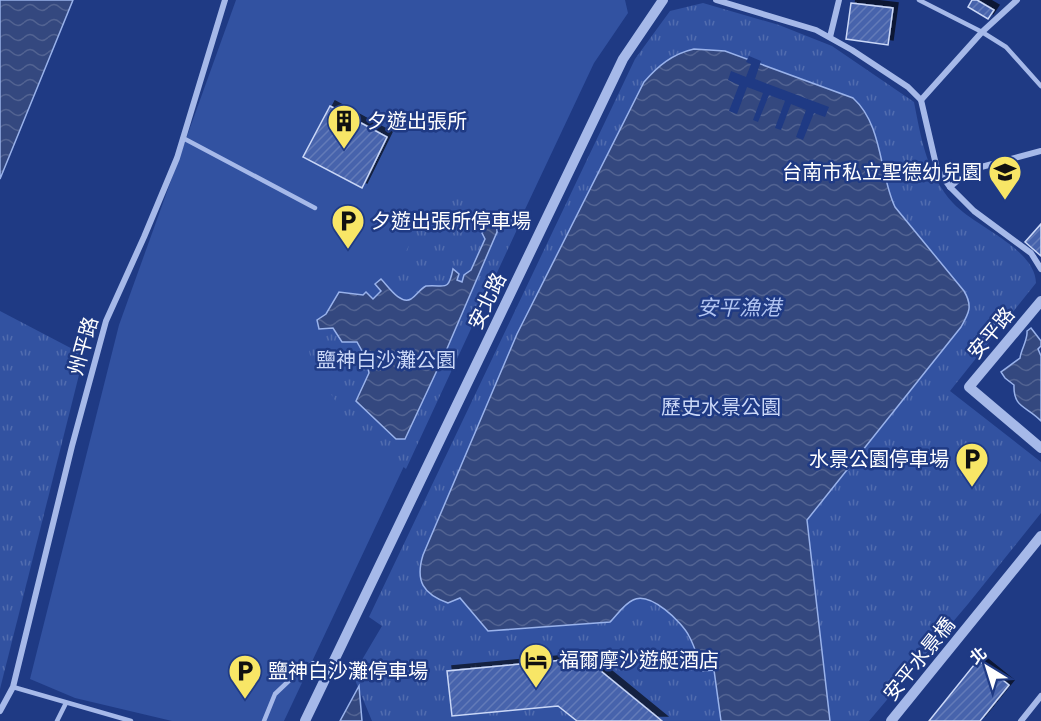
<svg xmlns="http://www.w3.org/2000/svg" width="1041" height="721" font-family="Montserrat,'Noto Sans TC',sans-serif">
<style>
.green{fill:#3252a1}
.park{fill:url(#park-tufts)}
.water{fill:url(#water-waves);stroke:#99b2eb;stroke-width:1.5}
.pier{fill:#1f3a84}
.building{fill:url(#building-hatch);stroke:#cad7f7;stroke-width:1.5;filter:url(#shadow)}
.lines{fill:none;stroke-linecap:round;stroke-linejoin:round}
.service{stroke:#a6b9e9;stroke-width:4.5}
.minor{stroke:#a6b9e9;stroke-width:6}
.tertiary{stroke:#a6b9e9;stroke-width:10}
.labels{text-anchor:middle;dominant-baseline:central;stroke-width:5;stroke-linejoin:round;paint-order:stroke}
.poi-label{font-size:20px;fill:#fff;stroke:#1f3a84;text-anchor:start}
.street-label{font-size:20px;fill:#fff;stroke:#1f3a84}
.park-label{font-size:20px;fill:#cad7f7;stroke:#1f3a84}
.water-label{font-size:21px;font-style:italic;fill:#b1c4f1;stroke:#1f3a84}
</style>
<defs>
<pattern id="park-tufts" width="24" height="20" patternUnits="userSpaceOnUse" patternTransform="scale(1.5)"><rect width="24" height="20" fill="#3252a1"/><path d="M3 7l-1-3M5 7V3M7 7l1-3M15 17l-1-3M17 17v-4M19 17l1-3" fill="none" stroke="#516caf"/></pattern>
<pattern id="water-waves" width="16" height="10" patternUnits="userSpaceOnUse" patternTransform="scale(1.5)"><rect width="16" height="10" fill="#34487f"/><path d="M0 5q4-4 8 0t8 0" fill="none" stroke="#526392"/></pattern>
<pattern id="building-hatch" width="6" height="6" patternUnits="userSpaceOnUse" patternTransform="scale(1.5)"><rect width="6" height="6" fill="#4763ac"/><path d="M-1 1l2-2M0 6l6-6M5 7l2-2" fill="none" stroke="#637ab8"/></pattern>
<filter id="shadow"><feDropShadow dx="5" dy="-5" stdDeviation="0" flood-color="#0009"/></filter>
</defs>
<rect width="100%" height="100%" fill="#1f3a84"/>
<path class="green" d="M236,0H625L628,13L594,63L284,721H172L75,698L30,679L119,325Z"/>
<g class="park">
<path d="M703,3L779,25L832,46L914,102C921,138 927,175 953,203C975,227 1035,248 1036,283L950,391L1041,462V513L968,604L869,721H372L353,675L382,626L369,617L635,59L670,11Z"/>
<path d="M464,196L520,223L406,469L349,421L312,366L306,335L328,318L367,298L395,272L431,204Z"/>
<path d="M0,311L84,355L0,689Z"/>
</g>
<g class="water">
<path d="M0,0H73L0,179Z"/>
<path d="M694,49L725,51L853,98C883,125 879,173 895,207L964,291C973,306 969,313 961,327L807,520L830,721H721L714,670L703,671C698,659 695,647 689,636C682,622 650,591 633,600C624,604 617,615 610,622L488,631L460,598L448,603C423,594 415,581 423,555L517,334L644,82C658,66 672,54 694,49Z"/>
<path d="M494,221L497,226V232L446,351L405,439H396L356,401L369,373L366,358L357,342H342L333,328L319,329L317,320L326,314L339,292L363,295L366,292L373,299L381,291L375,284L381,279C388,286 400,305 411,299C417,295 420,289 426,286C445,284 448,293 453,269L459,274L457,280L462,282L464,275L471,270L485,239L482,233L488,223Z"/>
<path d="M1031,328L1041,341V346L1038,349L1041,356V421C1027,406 1013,408 1014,385L1005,378L1001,372L1020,358C1021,349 1028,340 1027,331Z"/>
<path d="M359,686L362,721H340Z"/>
</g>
<path class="pier" d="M749,56L761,61L755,79L829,107L825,117L814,113L803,140L796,137L806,110L791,104L781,130L775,128L785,101L769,95L758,122L753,120L763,93L747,87L737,114L729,111L739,85L728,80L731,71L746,77L751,64L746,62Z"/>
<g class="building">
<path d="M972,0H977L994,10L988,19L968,7Z"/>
<path d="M851,3L893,8L888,45L846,39Z"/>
<path d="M330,106L387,137L362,188L303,157Z"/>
<path d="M1041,224V256L1025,242Z"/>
<path d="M585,658L662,721H577L558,706L452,716L447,671Z"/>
<path d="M978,660L1009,685L980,721H929Z"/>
</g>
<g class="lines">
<g class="service">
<path d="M919,0L982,32L1006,47L1041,86"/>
<path d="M183,138L315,208"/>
<path d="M13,687L131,721"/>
<path d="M57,721L66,703"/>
<path d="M264,721L275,694L295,675L313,663L330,669"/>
</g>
<g class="minor">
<path d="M716,0L816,30L852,50L908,87L921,100L937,169L950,187L974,211L1031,253L1041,269"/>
<path d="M830,37L839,0"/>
<path d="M921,100L982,32L1017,0"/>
<path d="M950,187L970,170L1041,151"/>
<path d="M0,711L13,687L72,446L106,321L144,237L177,158L225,0"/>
<path d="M1021,721L1041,696"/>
</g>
<g class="tertiary">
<path d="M1041,301L969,387L1041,448"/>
<path d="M305,721L623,59L663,0"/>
<path d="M891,721L1041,536"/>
</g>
</g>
<defs>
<g id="building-pin" transform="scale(1.725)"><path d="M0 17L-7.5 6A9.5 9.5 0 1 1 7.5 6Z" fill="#f8e666" stroke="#1f3a84"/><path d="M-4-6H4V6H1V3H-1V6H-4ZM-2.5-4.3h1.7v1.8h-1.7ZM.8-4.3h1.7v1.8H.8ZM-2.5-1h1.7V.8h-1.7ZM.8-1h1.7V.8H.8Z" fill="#111"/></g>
<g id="school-pin" transform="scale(1.725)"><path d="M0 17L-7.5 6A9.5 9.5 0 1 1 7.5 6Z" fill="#f8e666" stroke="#1f3a84"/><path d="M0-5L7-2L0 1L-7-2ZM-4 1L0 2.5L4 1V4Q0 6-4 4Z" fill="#111"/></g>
<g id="parking-pin" transform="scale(1.725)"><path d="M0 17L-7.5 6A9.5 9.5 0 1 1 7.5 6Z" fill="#f8e666" stroke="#1f3a84"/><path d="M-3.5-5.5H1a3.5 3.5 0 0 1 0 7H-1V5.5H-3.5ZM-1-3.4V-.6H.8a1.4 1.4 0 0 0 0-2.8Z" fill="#111"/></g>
<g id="hotel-pin" transform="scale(1.725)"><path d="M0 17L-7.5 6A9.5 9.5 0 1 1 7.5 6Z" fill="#f8e666" stroke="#1f3a84"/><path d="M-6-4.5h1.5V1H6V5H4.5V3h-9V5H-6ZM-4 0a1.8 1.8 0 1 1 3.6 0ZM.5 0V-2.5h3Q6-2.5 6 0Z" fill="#111"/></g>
</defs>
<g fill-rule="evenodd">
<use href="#building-pin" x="344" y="121"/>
<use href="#school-pin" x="1005" y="172"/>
<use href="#parking-pin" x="348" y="221"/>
<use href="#parking-pin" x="972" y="459"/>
<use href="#hotel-pin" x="536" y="660"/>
<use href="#parking-pin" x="245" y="671"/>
</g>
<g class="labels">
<g class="poi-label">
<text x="367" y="121">夕遊出張所</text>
<text x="982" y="172" text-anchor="end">台南市私立聖德幼兒園</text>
<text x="371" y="221">夕遊出張所停車場</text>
<text x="949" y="459" text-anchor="end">水景公園停車場</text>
<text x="559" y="660">福爾摩沙遊艇酒店</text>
<text x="268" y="671">鹽神白沙灘停車場</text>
</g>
<g class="street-label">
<text transform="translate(487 301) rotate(-64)">安北路</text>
<text transform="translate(991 333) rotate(-50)">安平路</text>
<text transform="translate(83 346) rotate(-74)">州平路</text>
<text transform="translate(919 659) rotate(-51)">安平水景橋</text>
</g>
<g class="park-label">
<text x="386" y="360">鹽神白沙灘公園</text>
<text x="721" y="407">歷史水景公園</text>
</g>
<g class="water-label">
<text x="739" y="307">安平漁港</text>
</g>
</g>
<g transform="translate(987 667) rotate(322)" stroke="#1f3a84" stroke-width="4.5" paint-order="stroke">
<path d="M0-4.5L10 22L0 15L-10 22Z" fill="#ffffff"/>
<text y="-9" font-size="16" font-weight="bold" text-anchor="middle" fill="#ffffff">北</text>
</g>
</svg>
